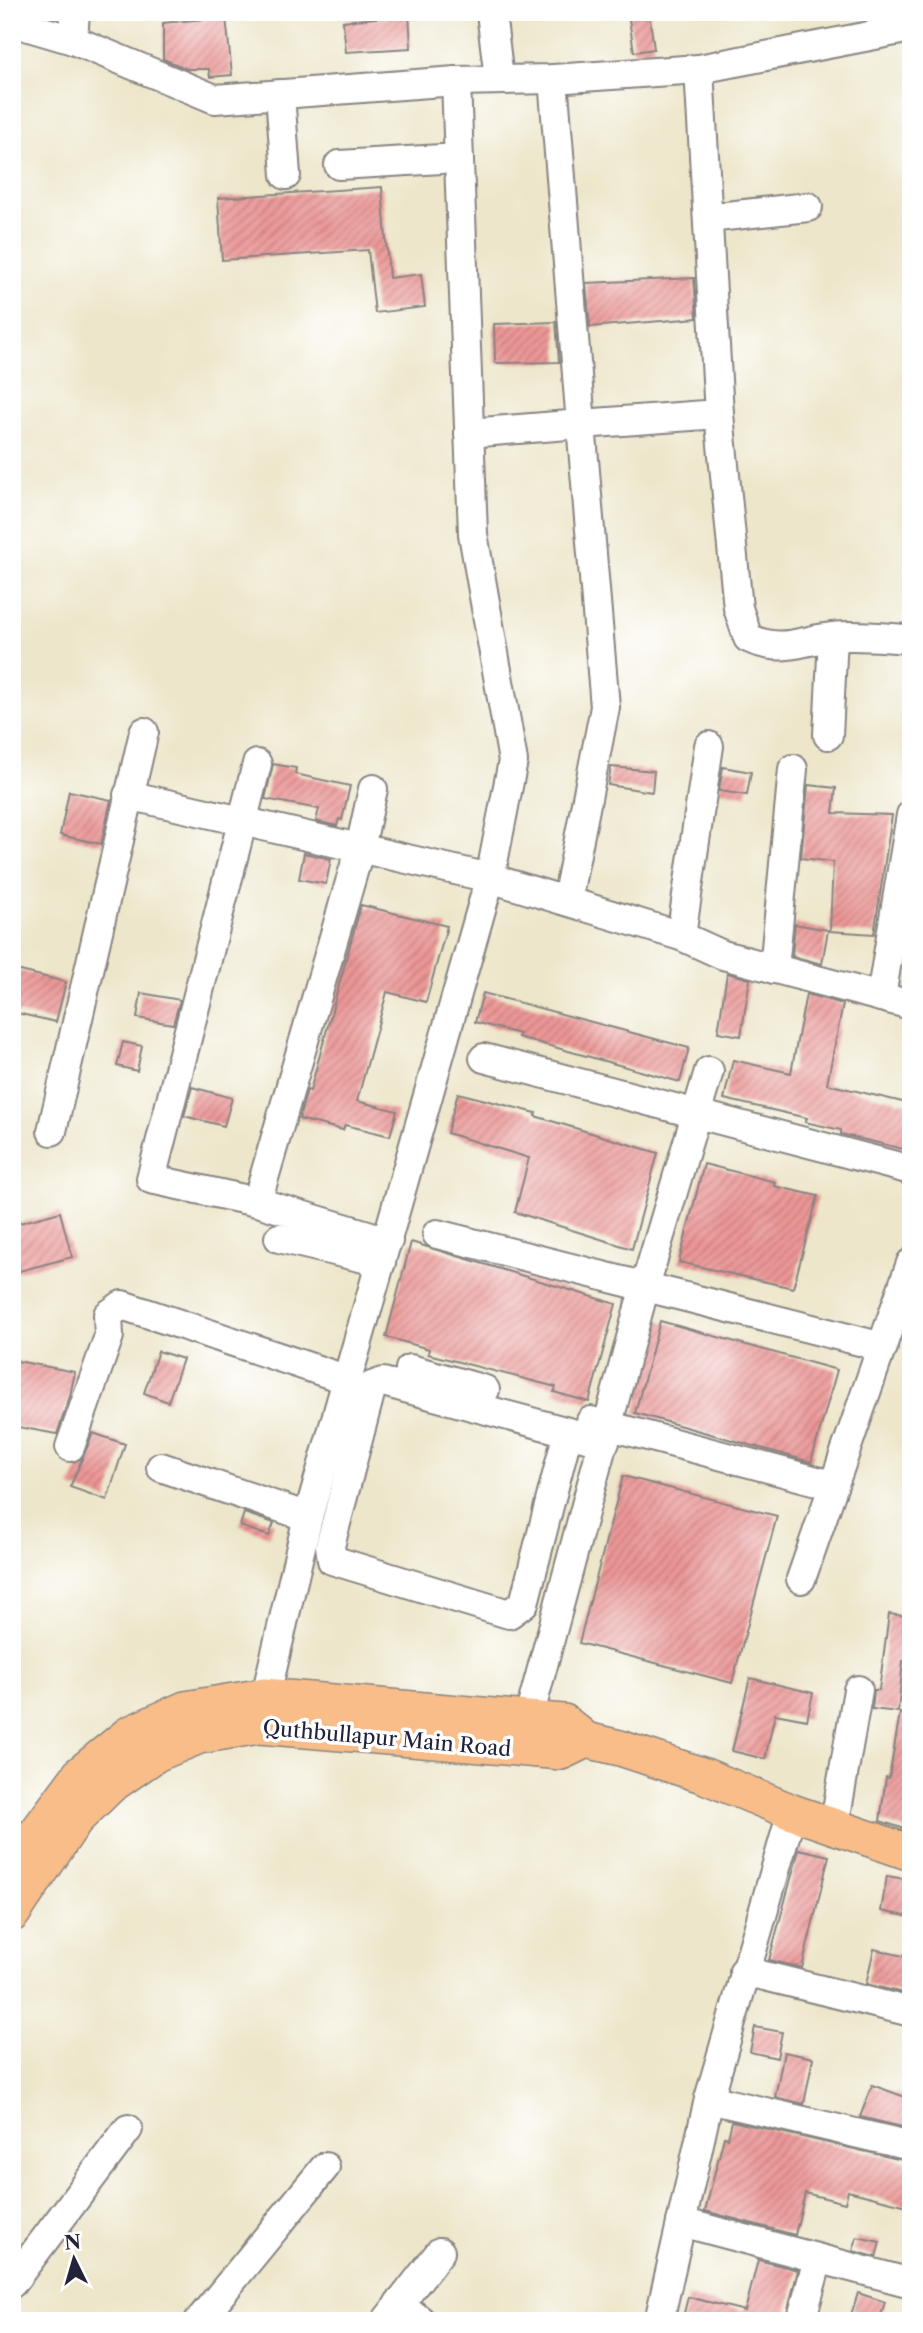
<svg xmlns="http://www.w3.org/2000/svg" width="923" height="2333" font-family="'Libre Caslon Text',serif">
<style>
.building{fill:url(#building-hatch)}
.lines{fill:none;stroke-linecap:round;stroke-linejoin:round}
.minor-casing{stroke:#888482;stroke-width:32}
.major-casing{stroke:#888482;stroke-width:38}
.minor{stroke:#fff;stroke-width:28}
.major{stroke:#f8bd88;stroke-width:35}
.labels{text-anchor:middle;dominant-baseline:central;stroke-width:7;stroke-linejoin:round;paint-order:stroke}
.street-label{font-size:21px;fill:#22223b;stroke:#fff}
</style>
<defs>
<pattern id="building-hatch" width="6" height="6" patternUnits="userSpaceOnUse" patternTransform="scale(1.75)"><rect width="6" height="6" fill="#ec9796"/><path d="M-1 1l2-2M0 6l6-6M5 7l2-2" fill="none" stroke="#bf7b7c"/></pattern>
</defs>
<rect width="100%" height="100%" fill="#fff"/>
<filter id="ink" filterUnits="userSpaceOnUse"><feTurbulence type="fractalNoise" baseFrequency=".0143" numOctaves="2"/><feDisplacementMap in="SourceGraphic" scale="14" xChannelSelector="R" yChannelSelector="G"/><feConvolveMatrix kernelMatrix="1 2 1 2 8 2 1 2 1" color-interpolation-filters="sRGB"/></filter>
<filter id="wash" filterUnits="userSpaceOnUse"><feTurbulence type="fractalNoise" baseFrequency=".00686" numOctaves="4" result="noise"/><feDisplacementMap in="SourceGraphic" scale="28" xChannelSelector="R" yChannelSelector="G"/><feGaussianBlur stdDeviation="1.57" result="paint"/><feColorMatrix in="noise" values="0 0 0 0 0 0 0 0 0 0 0 0 0 0 0 0 0 1.4 0 .05"/><feComposite in="paint" operator="in"/></filter>
<g filter="url(#wash)">
<rect width="100%" height="100%" fill="#ede6ca"/>
<g id="blocks">
<g class="building">
<path d="M387,12H409L411,48L346,52L343,21L388,17Z"/>
<path d="M628,12H649L654,49L634,52Z"/>
<path d="M226,17L232,75L210,77L209,69H187L163,59V23Z"/>
<path d="M382,187L389,278L421,274L425,307L375,313L368,250L222,260L218,198Z"/>
<path d="M694,278L697,318L590,327L586,283Z"/>
<path d="M556,322L559,362L495,363L494,324Z"/>
<path d="M273,764L296,768L295,774L350,786L342,820L339,819L337,826L316,821L319,809L265,799Z"/>
<path d="M611,767L654,771L652,792L608,785Z"/>
<path d="M723,767L751,772L747,795L719,791Z"/>
<path d="M808,785L836,788L833,813L892,815L874,934L830,931L833,862L801,858Z"/>
<path d="M69,791L111,800L101,844L60,835Z"/>
<path d="M304,853L331,859L326,884L299,879Z"/>
<path d="M361,905L447,926L426,1002L387,992L357,1101L397,1111L390,1136L345,1125L343,1130L299,1119L307,1090L310,1091Z"/>
<path d="M795,924L828,930L822,964L792,956Z"/>
<path d="M12,969L66,982L56,1022L12,1012Z"/>
<path d="M727,973L750,979L741,1036L718,1032Z"/>
<path d="M141,993L180,1000L173,1024L137,1018Z"/>
<path d="M483,993L689,1048L680,1082L518,1037L519,1034L475,1022Z"/>
<path d="M806,994L843,1004L827,1084L911,1104L903,1149L841,1134V1130L805,1122L807,1118L724,1099L733,1060L791,1073Z"/>
<path d="M123,1042L142,1046L137,1071L117,1066Z"/>
<path d="M192,1087L232,1098L224,1126L184,1116Z"/>
<path d="M458,1093L536,1113L535,1116L658,1153L632,1249L515,1212L529,1158L447,1133Z"/>
<path d="M704,1164L775,1182L774,1186L818,1196L793,1288L679,1262Z"/>
<path d="M60,1212L72,1257L12,1273V1225Z"/>
<path d="M411,1242L616,1304L589,1402L554,1392L556,1387L428,1354L429,1349L386,1337Z"/>
<path d="M660,1321L837,1370L811,1462L635,1413Z"/>
<path d="M158,1351L183,1359L168,1402L144,1393Z"/>
<path d="M12,1360L75,1372L70,1396L57,1434L12,1426Z"/>
<path d="M93,1433L125,1444L107,1500L70,1487Z"/>
<path d="M623,1476L777,1516L732,1683L579,1643Z"/>
<path d="M244,1513L274,1523L269,1536L240,1526Z"/>
<path d="M889,1614L911,1617V1662L903,1661L898,1712L872,1709L874,1690H879Z"/>
<path d="M750,1678L813,1693L807,1720L775,1714L765,1759L732,1751Z"/>
<path d="M900,1713L911,1714V1831L880,1821L886,1777L889,1778Z"/>
<path d="M799,1849L829,1856L802,1968L769,1960Z"/>
<path d="M887,1876L911,1880V1917L881,1911Z"/>
<path d="M874,1949L911,1958V1995L866,1984Z"/>
<path d="M755,2027L782,2032L777,2058L750,2052Z"/>
<path d="M784,2052L813,2058L804,2104L775,2097Z"/>
<path d="M872,2085L911,2099V2129L860,2117Z"/>
<path d="M732,2121L911,2162V2207L848,2191L845,2203L805,2193L795,2235L705,2211L724,2137L728,2138Z"/>
<path d="M857,2237L880,2242L876,2257L853,2251Z"/>
<path d="M758,2260L798,2270L785,2321L756,2315V2321H682L688,2297L745,2311Z"/>
<path d="M858,2293L885,2302L879,2321H849Z"/>
</g>
</g>
</g>
<g filter="url(#ink)">
<use href="#blocks" fill-opacity="0" stroke="#888482" stroke-width="2"/>
<g class="lines">
<g class="minor-casing">
<g id="minor">
<path d="M75,12L73,40L215,99L456,81L553,79L699,69L911,28"/>
<path d="M491,12L499,79"/>
<path d="M12,22L73,40"/>
<path d="M280,94L286,175"/>
<path d="M339,165L459,158"/>
<path d="M708,218L808,207"/>
<path d="M719,414L738,608L748,638C783,654 800,640 833,637C858,634 886,638 911,639"/>
<path d="M469,433L581,424L553,79"/>
<path d="M828,735L833,637"/>
<path d="M257,764L151,1179L257,1202L388,1241"/>
<path d="M128,795L490,878L681,936L723,955L911,1005"/>
<path d="M567,900L605,707L581,424L719,414L699,69"/>
<path d="M681,936L709,746"/>
<path d="M774,969L793,769"/>
<path d="M881,997L911,815"/>
<path d="M484,1058L911,1170"/>
<path d="M52,1131L144,732"/>
<path d="M257,1202L360,848L373,789"/>
<path d="M437,1234L883,1347"/>
<path d="M279,1238L381,1262"/>
<path d="M410,1369L485,1390"/>
<path d="M591,1421L832,1485"/>
<path d="M568,1432L524,1603L509,1614L332,1560L330,1546L372,1386L383,1382L605,1442"/>
<path d="M70,1447L109,1336L108,1315L122,1305L348,1380"/>
<path d="M161,1467L308,1517"/>
<path d="M801,1579L911,1263"/>
<path d="M261,1716L308,1517L490,878L513,761L473,534L456,81"/>
<path d="M529,1717L645,1286L709,1071"/>
<path d="M834,1827L858,1690"/>
<path d="M744,1971L911,2012"/>
<path d="M709,2099L911,2146"/>
<path d="M681,2222L911,2283"/>
<path d="M12,2283L128,2129"/>
<path d="M399,2303L421,2321"/>
<path d="M199,2321L325,2167"/>
<path d="M386,2321L440,2252"/>
<path d="M659,2321L709,2099L792,1812"/>
<path d="M801,2321L818,2259"/>
</g>
</g>
<g class="major-casing">
<g id="major">
<path d="M12,1866L81,1773L129,1734L185,1709L264,1696L564,1722L586,1740L620,1748L705,1776L792,1812L911,1853"/>
<path d="M12,1914L75,1820L111,1785L156,1754L199,1736L259,1726L561,1752L586,1740"/>
</g>
</g>
<use href="#minor" class="minor"/>
<use href="#major" class="major"/>
</g>
</g>
<g class="labels">
<g class="street-label">
<text transform="translate(387 1738) rotate(5)">Quthbullapur Main Road</text>
</g>
</g>
<rect width="923" height="2333" fill="none" stroke="#fff" stroke-width="42"/>
<g transform="translate(74 2259) rotate(355)" stroke="#ffffff" stroke-width="5" paint-order="stroke">
<path d="M0-5L12 26L0 18L-12 26Z" fill="#22223b"/>
<text y="-10" font-size="19" font-weight="bold" text-anchor="middle" fill="#22223b">N</text>
</g>
</svg>
